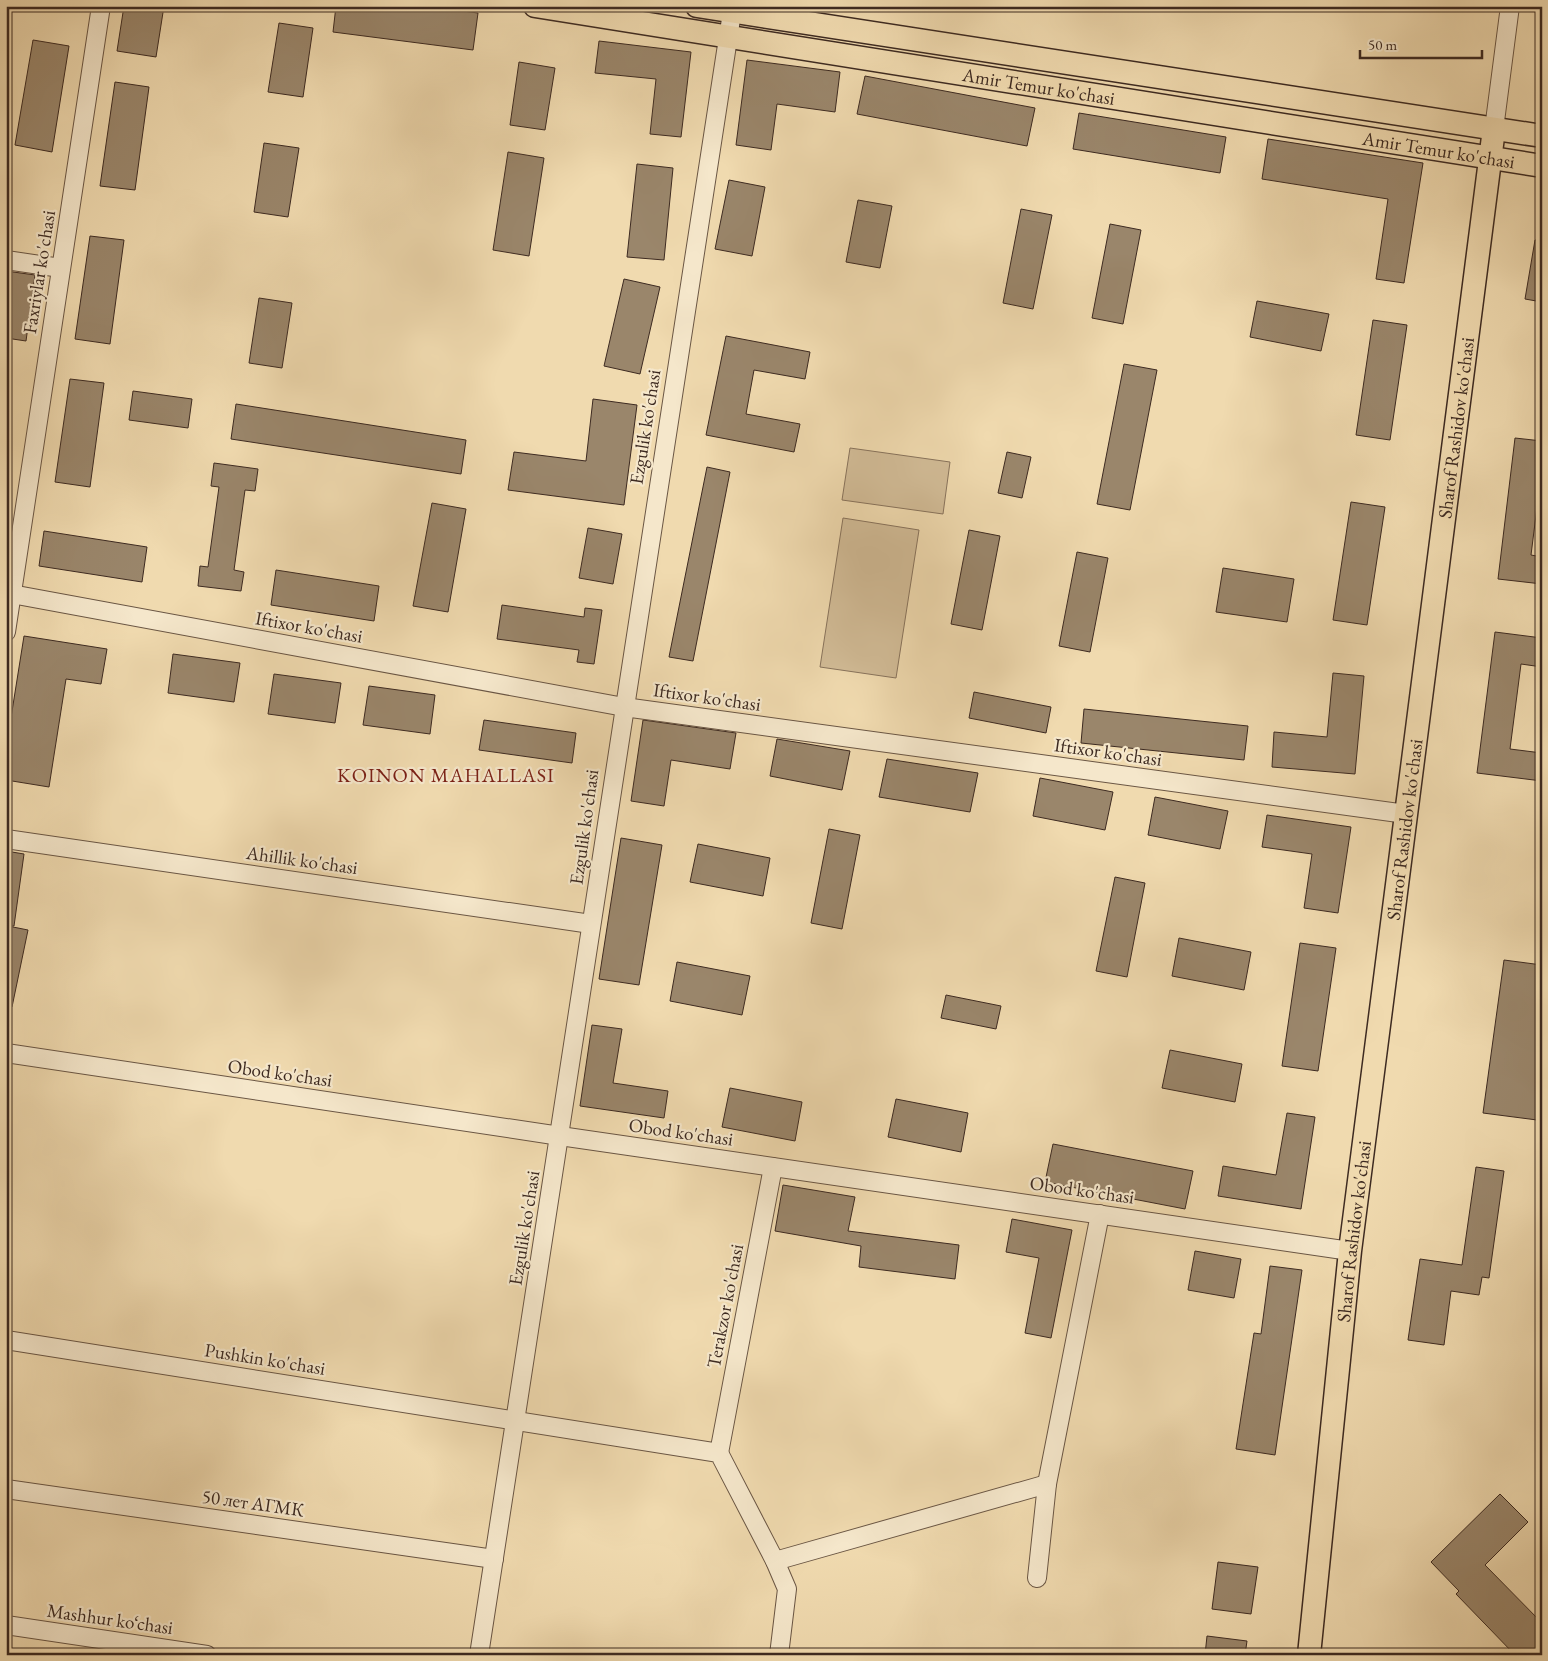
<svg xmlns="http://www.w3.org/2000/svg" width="1548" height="1661" font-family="'EB Garamond',serif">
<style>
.grass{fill:#d2bc97;stroke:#88735c}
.building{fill:#9a866b;stroke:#3d2a21}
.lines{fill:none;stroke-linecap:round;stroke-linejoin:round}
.minor-casing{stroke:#6a5644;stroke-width:20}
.major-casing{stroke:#3d2a21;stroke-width:25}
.minor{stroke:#f5e7cb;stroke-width:18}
.major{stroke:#f0daaf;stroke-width:22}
.labels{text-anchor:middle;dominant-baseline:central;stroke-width:4.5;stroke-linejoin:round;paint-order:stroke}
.street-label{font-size:19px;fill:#3d2a21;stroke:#f5e7cb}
.neighbourhood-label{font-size:20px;letter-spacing:1px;fill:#7a1f14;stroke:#f5e7cb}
</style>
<rect width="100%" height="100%" fill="#f0daaf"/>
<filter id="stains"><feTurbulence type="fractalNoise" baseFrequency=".004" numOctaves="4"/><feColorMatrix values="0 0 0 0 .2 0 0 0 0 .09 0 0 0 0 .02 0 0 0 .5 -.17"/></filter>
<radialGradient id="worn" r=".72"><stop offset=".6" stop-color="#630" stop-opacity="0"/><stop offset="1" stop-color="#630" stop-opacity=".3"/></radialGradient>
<g class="grass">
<path d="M850,448L950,462L943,514L842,500Z"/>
<path d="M843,518L919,530L896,678L820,667Z"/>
</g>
<g class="building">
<path d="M124,6H164L156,57L117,51Z"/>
<path d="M336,6H425L478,13L473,50L333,32Z"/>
<path d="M279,23L313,28L303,97L268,92Z"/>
<path d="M33,40L69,46L52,152L15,145Z"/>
<path d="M599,41L691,52L681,137L650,134L656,79L595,73Z"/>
<path d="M747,60L840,72L835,112L777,104L771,150L736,145Z"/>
<path d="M519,62L555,68L545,130L510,125Z"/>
<path d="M865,76L1035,108L1027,146L857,114Z"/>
<path d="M115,82L149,87L135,190L100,186Z"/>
<path d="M1079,113L1226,137L1220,173L1073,149Z"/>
<path d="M1268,139L1423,163L1404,283L1376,279L1388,199L1262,179Z"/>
<path d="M264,143L299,148L288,217L254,212Z"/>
<path d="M508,152L544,158L529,256L493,250Z"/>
<path d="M637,164L673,168L664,260L627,257Z"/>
<path d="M729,180L765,187L752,256L715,249Z"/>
<path d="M858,200L892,206L880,268L846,262Z"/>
<path d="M1021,209L1052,215L1033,309L1003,303Z"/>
<path d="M1110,224L1141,230L1123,324L1092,318Z"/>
<path d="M90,236L124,240L110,344L75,339Z"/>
<path d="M1535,240H1542V302L1525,299Z"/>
<path d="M6,271L35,275L26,341L6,338Z"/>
<path d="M624,279L660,287L640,374L604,366Z"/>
<path d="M259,298L292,303L282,368L249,363Z"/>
<path d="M1257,301L1329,314L1321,351L1250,337Z"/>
<path d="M1373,320L1407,325L1390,440L1356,435Z"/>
<path d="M726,336L810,352L805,379L754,370L746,414L800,424L794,452L706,435Z"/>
<path d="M1124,364L1157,370L1130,510L1097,504Z"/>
<path d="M70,379L104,383L90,487L55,482Z"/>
<path d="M133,391L192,399L188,428L129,420Z"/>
<path d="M593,399L637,405L624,505L508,490L514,452L586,461Z"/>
<path d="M236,404L466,440L461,474L231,439Z"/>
<path d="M1515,438L1542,441V467L1531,555L1542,557V584L1498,579Z"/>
<path d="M1007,452L1031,457L1022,498L998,493Z"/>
<path d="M214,463L258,469L255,491L245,490L234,570L244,572L241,591L198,586L200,566L208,567L219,487L211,486Z"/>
<path d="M707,467L730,472L693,661L669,657Z"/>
<path d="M1351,502L1385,507L1367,625L1333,620Z"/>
<path d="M432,503L466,509L448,612L413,606Z"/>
<path d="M588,528L622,534L613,584L579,578Z"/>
<path d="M969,530L1000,536L982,630L951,624Z"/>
<path d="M44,531L147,547L142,582L39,566Z"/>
<path d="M1077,552L1108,558L1090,652L1059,646Z"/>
<path d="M1223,568L1294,579L1287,622L1216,612Z"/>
<path d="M276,570L379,586L374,621L271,605Z"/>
<path d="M502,605L584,617L585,608L602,610L594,664L577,662L579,650L497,639Z"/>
<path d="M1495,632L1542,638V667L1521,664L1510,749L1542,753V781L1477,773Z"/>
<path d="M24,636L107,649L101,684L66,679L49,787L6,780V749Z"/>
<path d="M173,654L240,663L234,702L168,693Z"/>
<path d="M1333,673L1364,676L1355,774L1272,767L1274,732L1327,737Z"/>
<path d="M274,674L341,683L335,723L268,714Z"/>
<path d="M369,686L435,695L430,734L363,725Z"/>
<path d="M974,692L1051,707L1046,733L969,718Z"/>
<path d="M1084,709L1248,726L1244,760L1081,743Z"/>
<path d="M484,720L576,733L572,763L479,750Z"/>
<path d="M643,720L736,733L730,769L671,760L664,806L631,801Z"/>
<path d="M777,739L850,751L842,790L770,776Z"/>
<path d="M887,759L978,773L970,812L879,797Z"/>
<path d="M1040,778L1113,792L1105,830L1033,816Z"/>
<path d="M1155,797L1228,811L1220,849L1148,835Z"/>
<path d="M1267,815L1351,827L1338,913L1304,908L1312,854L1262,847Z"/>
<path d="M829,829L860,835L842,929L811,923Z"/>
<path d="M621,838L662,845L639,985L599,979Z"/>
<path d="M698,844L770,858L763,896L690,882Z"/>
<path d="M6,851L24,854L14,926H8L28,930L12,1007L6,1006Z"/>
<path d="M1115,877L1145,883L1127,977L1096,971Z"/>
<path d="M1179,938L1251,952L1244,990L1172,976Z"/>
<path d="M1300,943L1336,948L1318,1071L1282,1066Z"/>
<path d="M1504,960L1542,965V1085L1537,1120L1483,1113Z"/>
<path d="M677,962L750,976L742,1015L670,1001Z"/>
<path d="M946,995L1001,1006L996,1029L941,1018Z"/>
<path d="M592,1025L622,1029L613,1083L668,1091L664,1118L580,1106Z"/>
<path d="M1170,1050L1242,1064L1235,1102L1162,1088Z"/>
<path d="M730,1088L802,1102L795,1141L722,1127Z"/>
<path d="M896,1099L968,1113L961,1152L888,1137Z"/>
<path d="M1287,1113L1315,1117L1301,1209L1218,1196L1223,1166L1276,1175Z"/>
<path d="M1053,1144L1193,1171L1185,1209L1045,1182Z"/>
<path d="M1476,1167L1504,1171L1489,1278L1482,1277L1479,1295L1451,1291L1444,1345L1408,1340L1420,1259L1462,1265Z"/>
<path d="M783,1185L855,1197L848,1231L959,1245L955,1279L859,1267L861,1246L775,1231Z"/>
<path d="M1012,1219L1072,1230L1051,1338L1025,1333L1039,1258L1006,1252Z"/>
<path d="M1195,1251L1241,1259L1234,1298L1188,1290Z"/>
<path d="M1270,1266L1302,1270L1275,1455L1236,1449L1254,1333L1261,1334Z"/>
<path d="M1500,1494L1528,1522L1485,1565L1542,1623V1655H1515L1456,1594L1459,1591L1431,1562Z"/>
<path d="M1218,1562L1258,1567L1251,1614L1212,1609Z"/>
<path d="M1207,1636L1247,1641L1245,1655H1205Z"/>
</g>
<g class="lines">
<g class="minor-casing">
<g id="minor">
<path d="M1494,129L1510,6"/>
<path d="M6,260L61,268"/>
<path d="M6,593L624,707L1406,814"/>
<path d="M6,632L101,6"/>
<path d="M6,839L591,924"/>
<path d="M6,1053L560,1136L1350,1251"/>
<path d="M6,1340L719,1453L775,1561L787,1589L779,1655"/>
<path d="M719,1453L773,1167"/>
<path d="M6,1489L494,1559"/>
<path d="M775,1561L1047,1484"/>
<path d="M1037,1578L1047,1484L1100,1214"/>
<path d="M6,1625L207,1655"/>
<path d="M479,1655L733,6"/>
</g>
</g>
<g class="major-casing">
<g id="major">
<path id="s1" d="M535,6L1542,166"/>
<path d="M697,6L1542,136"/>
<path id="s2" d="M1309,1655L1350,1251L1494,129"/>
</g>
</g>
<use href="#minor" class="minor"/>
<use href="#major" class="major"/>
</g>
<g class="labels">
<g class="street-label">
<text stroke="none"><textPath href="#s1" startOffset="510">Amir Temur ko'chasi</textPath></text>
<text stroke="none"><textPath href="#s1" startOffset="915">Amir Temur ko'chasi</textPath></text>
<text transform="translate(39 272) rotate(-81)">Faxriylar ko'chasi</text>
<text transform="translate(645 427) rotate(-81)">Ezgulik ko'chasi</text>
<text stroke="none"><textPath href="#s2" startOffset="1236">Sharof Rashidov ko'chasi</textPath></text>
<text transform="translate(309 627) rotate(10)">Iftixor ko'chasi</text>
<text transform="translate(707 697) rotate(8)">Iftixor ko'chasi</text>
<text transform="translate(1108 752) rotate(8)">Iftixor ko'chasi</text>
<text transform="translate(584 827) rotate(-82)">Ezgulik ko'chasi</text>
<text stroke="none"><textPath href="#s2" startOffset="831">Sharof Rashidov ko'chasi</textPath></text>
<text transform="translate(302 860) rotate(8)">Ahillik ko'chasi</text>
<text transform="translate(280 1073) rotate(8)">Obod ko'chasi</text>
<text transform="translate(681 1132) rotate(8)">Obod ko'chasi</text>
<text transform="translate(1082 1190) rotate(8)">Obod ko'chasi</text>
<text transform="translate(524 1228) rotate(-81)">Ezgulik ko'chasi</text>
<text stroke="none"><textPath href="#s2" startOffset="426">Sharof Rashidov ko'chasi</textPath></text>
<text transform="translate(725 1306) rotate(-79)">Terakzor ko'chasi</text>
<text transform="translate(265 1359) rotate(9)">Pushkin ko'chasi</text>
<text transform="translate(253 1503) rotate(8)">50 лет АГМК</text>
<text transform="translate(110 1619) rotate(8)">Mashhur ko‘chasi</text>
</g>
<g class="neighbourhood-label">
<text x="446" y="775">KOINON MAHALLASI</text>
</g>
</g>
<rect width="1548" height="1661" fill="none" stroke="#f0daaf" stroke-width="25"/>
<rect x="8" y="8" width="1533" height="1646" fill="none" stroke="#3d2a21" stroke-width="2.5"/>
<rect x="12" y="12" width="1523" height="1636" fill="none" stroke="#3d2a21"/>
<path d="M1360 50v8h122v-8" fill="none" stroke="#3d2a21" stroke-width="2.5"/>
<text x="1368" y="50" font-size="15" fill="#3d2a21" stroke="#f5e7cb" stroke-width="4" paint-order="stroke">50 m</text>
<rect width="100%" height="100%" filter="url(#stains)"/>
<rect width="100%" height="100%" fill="url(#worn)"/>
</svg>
